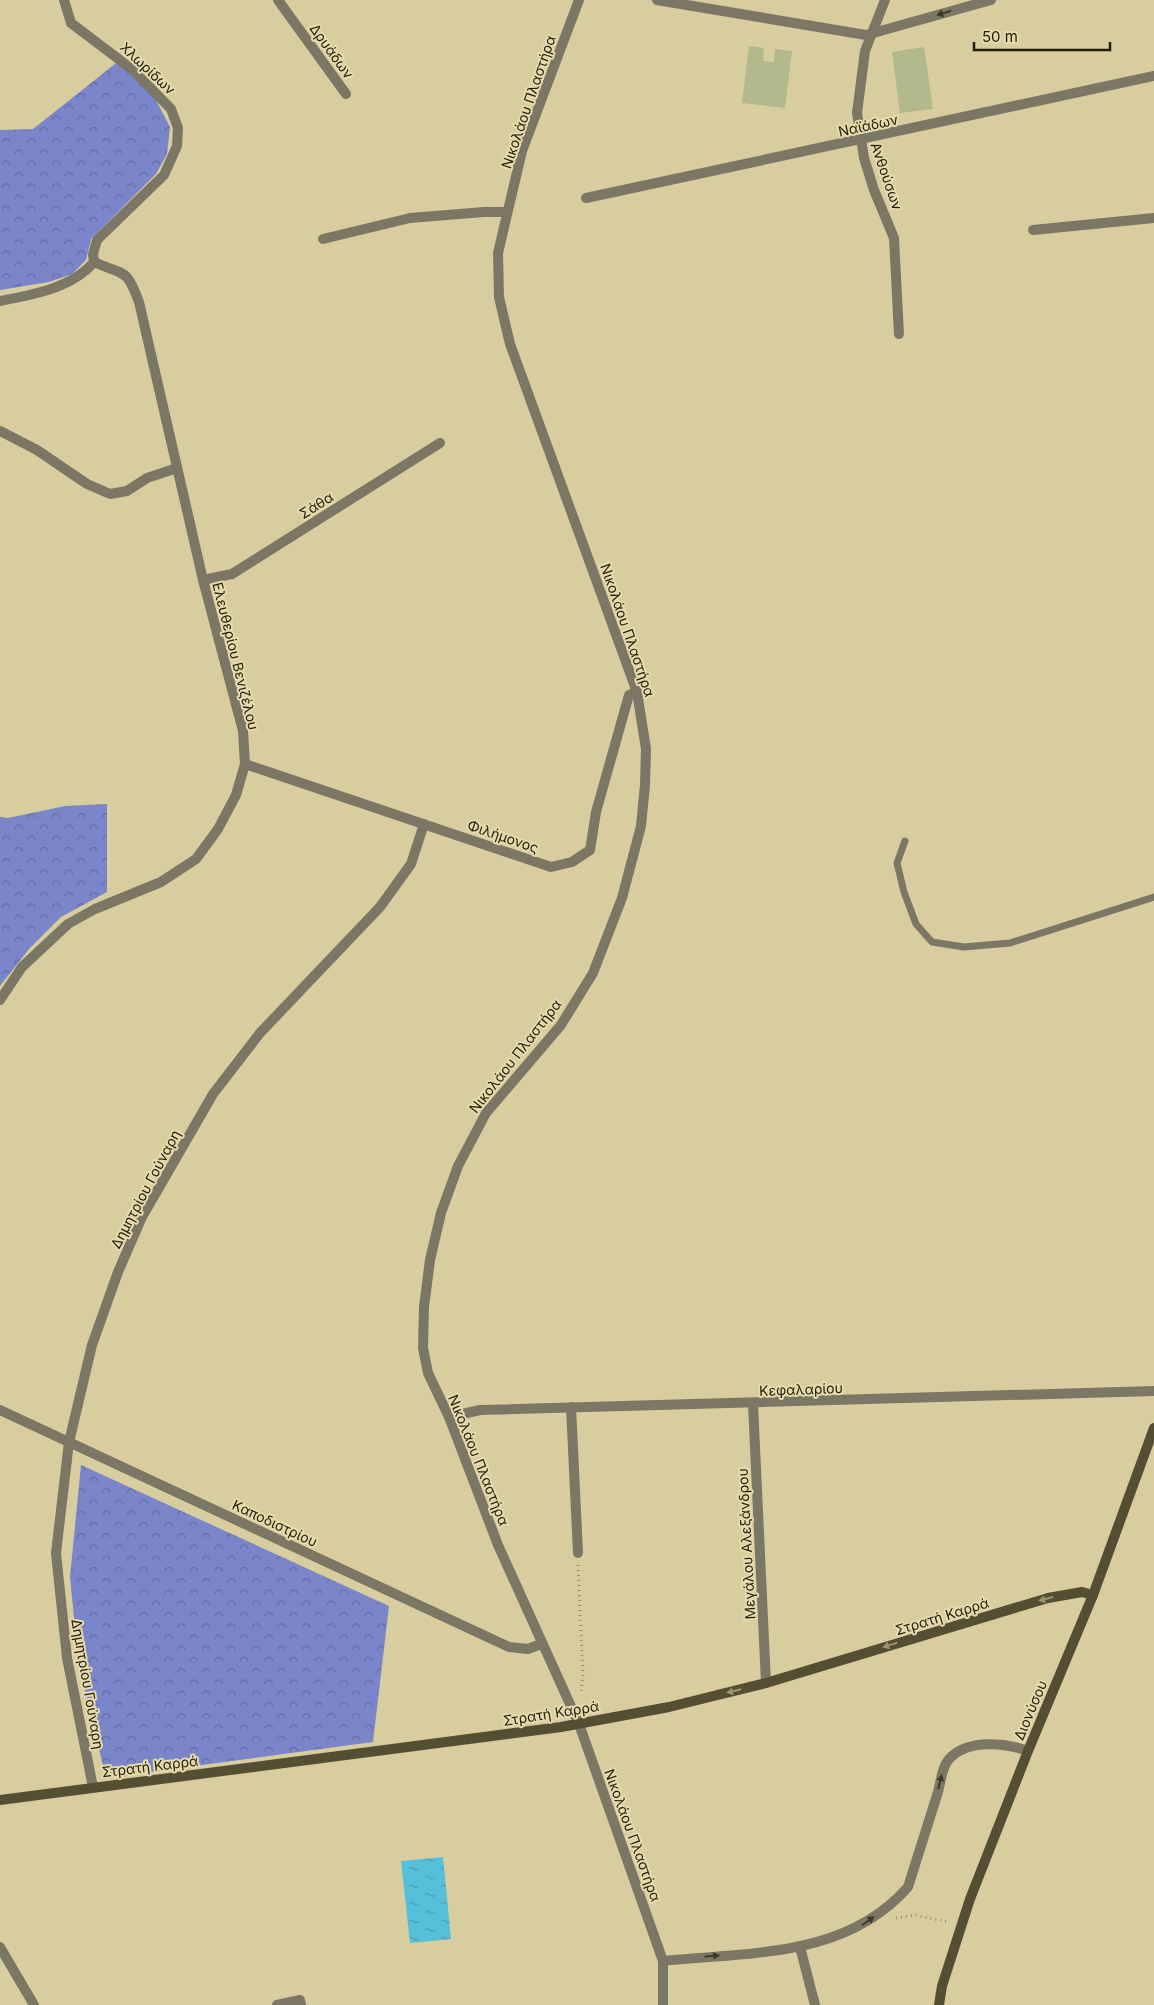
<svg xmlns="http://www.w3.org/2000/svg" width="1154" height="2005" font-family="Inter,sans-serif">
<style>
.forest{fill:url(#forest-crowns)}
.water{fill:url(#water-ripples)}
.building{fill:#b1b98d}
.lines{fill:none;stroke-linecap:round;stroke-linejoin:round}
.path{stroke:#98906b;stroke-width:3;stroke-dasharray:1 4;stroke-linecap:butt}
.lane{stroke:#7b7764;stroke-width:7}
.street{stroke:#7b7764;stroke-width:10}
.secondary{stroke:#544e33;stroke-width:10}
.oneway{fill:#3c3826}
.oneway2{fill:#9c9470}
.labels{text-anchor:middle;dominant-baseline:central;stroke-width:4;stroke-linejoin:round;paint-order:stroke}
.street-label{font-size:14px;fill:#211d0b;stroke:#e5daac}
</style>
<defs>
<pattern id="forest-crowns" width="20" height="18" patternUnits="userSpaceOnUse" patternTransform="scale(1.25)"><rect width="20" height="18" fill="#7a85ca"/><path d="M2 6a3 3 0 1 1 6 0M12 15a3 3 0 1 1 6 0" fill="none" stroke="#646ca2"/></pattern>
<pattern id="water-ripples" width="26" height="14" patternUnits="userSpaceOnUse" patternTransform="scale(1.25)"><rect width="26" height="14" fill="#56c0da"/><path d="M2 4q2-2 4 0t4 0M15 11q2-2 4 0t4 0" fill="none" stroke="#479baf"/></pattern>
</defs>
<rect width="100%" height="100%" fill="#d8cd9f"/>
<g class="forest">
<path d="M120,60L156,100L170,127L167,154L156,174L91,239L86,260L72,274L49,282L0,290V130L33,129Z"/>
<path d="M107,804V892L61,917L29,949L0,986V817L8,818L65,806Z"/>
<path d="M81,1465L389,1606L373,1742L106,1778L78,1660L70,1577Z"/>
</g>
<path class="water" d="M443,1857L451,1939L410,1943L401,1861Z"/>
<g class="building">
<path d="M749,46L764,48L763,61L774,62L775,49L792,51L785,108L742,103Z"/>
<path d="M924,47L933,109L900,113L892,52Z"/>
</g>
<g class="lines">
<g class="path">
<path d="M578,1565L583,1675L581,1693"/>
<path d="M896,1918L915,1915L949,1922"/>
</g>
<path class="lane" d="M905,841L897,863L904,892L916,924L932,942L964,947L1010,943L1154,897"/>
<g class="street">
<path d="M64,0L71,23L133,70L171,109L178,128L177,146L164,175L97,240L93,254L94,262"/>
<path d="M278,0L346,94"/>
<path d="M579,0L522,151L498,253L499,297L510,344L637,692L646,749L645,785L641,826L622,898L593,973L561,1025L486,1113L458,1166L441,1213L430,1260L424,1307L423,1348L428,1373L449,1417L498,1545L579,1724L663,1961V2005"/>
<path d="M657,0L866,35L991,0"/>
<path d="M885,0L865,51L857,113L864,158L874,190L894,238L899,334"/>
<path d="M586,198L1154,76"/>
<path d="M1033,230L1154,218"/>
<path d="M323,239L410,218L484,212H507"/>
<path d="M0,301C32,295 72,288 94,262"/>
<path d="M0,431L37,450L87,484L110,494L127,491L147,478L177,468"/>
<path d="M203,580L232,574L440,443"/>
<path d="M245,764L551,867L572,862L590,850L596,812L629,695L637,692"/>
<path d="M0,1000L22,967L68,924L95,909L161,882L196,859L218,829L236,795L245,764L243,731L203,580L139,302C126,267 125,276 94,262"/>
<path d="M753,1404L766,1683"/>
<path d="M571,1407L578,1553"/>
<path d="M0,1410L509,1647L528,1649L541,1644"/>
<path d="M449,1417L480,1410L1154,1391"/>
<path d="M93,1787L67,1658L56,1553L69,1442L92,1345L118,1272L142,1217L213,1094L260,1033L380,907L411,864L424,824"/>
<path d="M0,1947L34,2005"/>
<path d="M800,1947L815,2005"/>
<path d="M663,1961C750,1952 846,1958 908,1887C918,1856 928,1824 938,1792C941,1781 942,1765 951,1757C970,1739 1006,1743 1028,1751"/>
<path d="M277,2005L300,2000L301,2005"/>
</g>
<g class="secondary">
<path d="M0,1800L561,1727L669,1707L766,1683L1048,1598L1082,1592L1093,1595"/>
<path d="M939,2005L942,1986L970,1899L1028,1751L1093,1595L1154,1428"/>
</g>
</g>
<defs><path id="oneway-solid" d="M-6-.8H1V-3.2L6.5 0L1 3.2V.8H-6Z" transform="scale(1.25)"/></defs>
<g class="oneway">
<use href="#oneway-solid" transform="translate(944 13) rotate(163)"/>
<use href="#oneway-solid" transform="translate(940 1782) rotate(-76)"/>
<use href="#oneway-solid" transform="translate(868 1921) rotate(-35)"/>
<use href="#oneway-solid" transform="translate(712 1956) rotate(-6)"/>
</g>
<g class="oneway2">
<use href="#oneway-solid" transform="translate(1046 1599) rotate(165)"/>
<use href="#oneway-solid" transform="translate(890 1645) rotate(163)"/>
<use href="#oneway-solid" transform="translate(734 1691) rotate(166)"/>
</g>
<g class="labels">
<g class="street-label">
<text transform="translate(332 51) rotate(54)">Δρυάδων</text>
<text transform="translate(148 68) rotate(43)">Χλωρίδων</text>
<text transform="translate(528 102) rotate(-71)">Νικολάου Πλαστήρα</text>
<text transform="translate(868 125) rotate(-12)">Ναϊάδων</text>
<text transform="translate(887 176) rotate(71)">Ανθούσων</text>
<text transform="translate(316 505) rotate(-32)">Σάθα</text>
<text transform="translate(628 630) rotate(71)">Νικολάου Πλαστήρα</text>
<text transform="translate(236 656) rotate(76)">Ελευθερίου Βενιζέλου</text>
<text transform="translate(503 836) rotate(19)">Φιλήμονος</text>
<text transform="translate(515 1056) rotate(-52)">Νικολάου Πλαστήρα</text>
<text transform="translate(145 1189) rotate(-62)">Δημητρίου Γούναρη</text>
<text transform="translate(801 1389) rotate(-2)">Κεφαλαρίου</text>
<text transform="translate(479 1460) rotate(68)">Νικολάου Πλαστήρα</text>
<text transform="translate(275 1523) rotate(25)">Καποδιστρίου</text>
<text transform="translate(746 1544) rotate(-93)">Μεγάλου Αλεξάνδρου</text>
<text transform="translate(942 1616) rotate(-17)">Στρατή Καρρά</text>
<text transform="translate(88 1684) rotate(80)">Δημητρίου Γούναρη</text>
<text transform="translate(1030 1710) rotate(-67)">Διονύσου</text>
<text transform="translate(551 1713) rotate(-9)">Στρατή Καρρά</text>
<text transform="translate(150 1766) rotate(-7)">Στρατή Καρρά</text>
<text transform="translate(633 1835) rotate(70)">Νικολάου Πλαστήρα</text>
</g>
</g>
<path d="M974 42v8h136v-8" fill="none" stroke="#211d0b" stroke-width="2.5"/>
<text x="982" y="42" font-size="15" fill="#211d0b" stroke="#e5daac" stroke-width="4" paint-order="stroke">50 m</text>
</svg>
